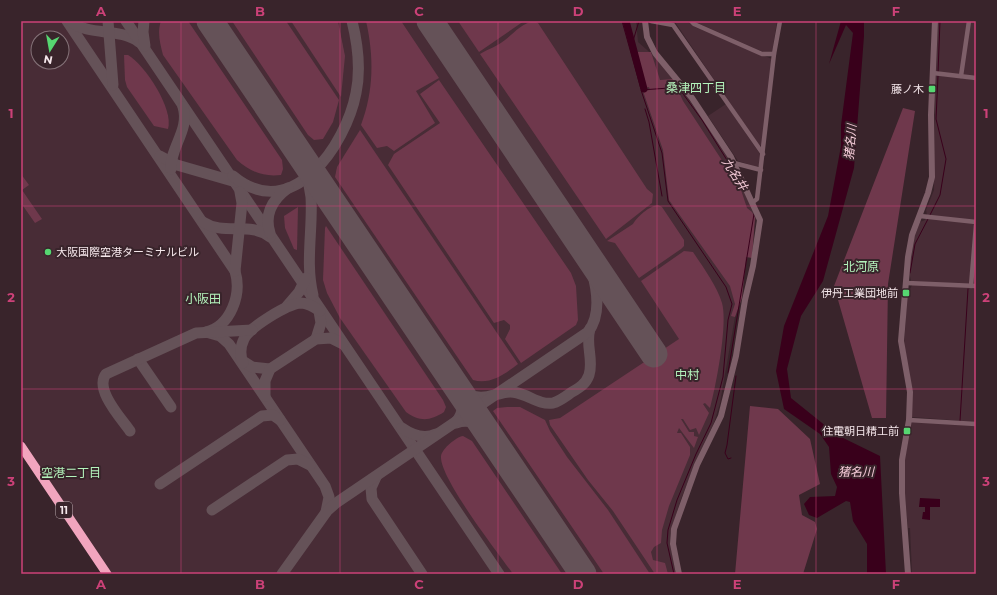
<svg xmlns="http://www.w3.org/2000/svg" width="997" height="595" font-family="Montserrat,'Noto Sans JP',sans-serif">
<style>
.built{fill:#482c36;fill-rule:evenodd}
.green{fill:#6f384c}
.water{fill:#39001b}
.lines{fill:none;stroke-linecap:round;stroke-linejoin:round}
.stream{stroke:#39001b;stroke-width:1}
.river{stroke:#39001b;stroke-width:7}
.taxiway{stroke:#655258;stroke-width:11}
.runway{stroke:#655258;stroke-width:27}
.minor{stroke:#7e5f69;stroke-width:4.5}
.tertiary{stroke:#7e5f69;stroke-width:6}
.motorway{stroke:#f1a5be;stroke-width:9}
.grid{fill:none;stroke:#cc4178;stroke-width:1;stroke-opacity:0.55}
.poi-dot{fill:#56d671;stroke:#39242b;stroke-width:1.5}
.labels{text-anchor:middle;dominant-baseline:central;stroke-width:4;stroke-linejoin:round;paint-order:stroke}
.shield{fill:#39242b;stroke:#bdacb1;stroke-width:1}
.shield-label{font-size:10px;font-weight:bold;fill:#f5e7eb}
.poi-label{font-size:11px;fill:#f5e7eb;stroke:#39242b;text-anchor:end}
.neighbourhood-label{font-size:12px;fill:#b4f4bc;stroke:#39242b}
.water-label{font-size:12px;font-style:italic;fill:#f6ccd9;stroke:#39242b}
.neatline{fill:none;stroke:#cc4178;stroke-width:1.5}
.grid-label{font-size:13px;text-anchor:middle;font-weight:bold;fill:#cc4178}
</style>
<rect width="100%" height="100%" fill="#39242b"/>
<g class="built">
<path d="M21,21H636L638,42L655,57L672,76L723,147L756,217L735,317L720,403L714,423L699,454L681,499L670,534V543L677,574H111L21,438ZM38,38H62V62H38Z"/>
<path d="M672,21H687L695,27L772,59L762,145L759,146L675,22Z"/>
<path d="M693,21H777L772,53L763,52Z"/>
<path d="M938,21H976V77L935,72Z"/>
<path d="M935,75L976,80V422L912,417L904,348L907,296L912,285L909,272L911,246L920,222L925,220L927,215L926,210L934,190Z"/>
<path d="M726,104L760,154V165L757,167L738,161L708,116Z"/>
<path d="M912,422L976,425V574H912L910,528H908L905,496V458Z"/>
</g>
<g class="green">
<path d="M161,21H188L282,160L283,169L281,175C263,177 251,172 237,160L163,55C160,43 157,32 161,21Z"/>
<path d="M232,21H286L339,100L333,122L323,139L314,140L308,135Z"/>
<path d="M291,21H338L345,56L341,97Z"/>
<path d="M366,21H401L439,78L416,91L435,123L394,151L387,146L377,148L361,125C374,91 374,56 366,21Z"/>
<path d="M458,21H524L479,52Z"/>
<path d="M534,21L538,23L647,189L653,194L652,203L606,239L480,54C488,49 498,46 505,40C514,33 522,23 534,21Z"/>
<path d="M636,52H651L660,80L673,79L683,101L727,168L737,178L747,208L752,212L755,218L752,258L746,257L742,298L735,317L731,316L735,304L730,286L669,200L663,150L643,91L650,90L649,87L645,88Z"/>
<path d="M124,55H128C145,65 174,109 168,129L154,126L127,87L125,80Z"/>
<path d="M439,80L571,273L576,286L578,320L576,325L521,363L505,339L510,329V325L504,320L494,323L388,165L394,154L440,123L420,94Z"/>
<path d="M903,108L915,111L888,284L886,418H872L834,286Z"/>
<path d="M360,130L518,364C505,374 490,385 473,380L335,177L337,167Z"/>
<path d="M21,174L29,185L22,190L42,219L35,223L21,203Z"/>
<path d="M658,205L662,207L684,240V246L681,249L639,278L615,243L607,241L633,224C637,217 649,206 658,205Z"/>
<path d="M298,207L297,250L294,249L285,228L284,216Z"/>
<path d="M326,226L443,400L446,407L444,412C430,421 420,422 406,412L340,318L327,293L323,280L325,228Z"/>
<path d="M684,251L693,252C703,267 717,286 722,303C728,324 716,386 710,408L705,403L703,404L709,413L699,435L696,428L690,430L683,419H681L689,432H694V436L698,437L694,448L679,428L677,433H681L690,447V455L669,506L662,530L661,543L654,547L651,552L653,560L665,563L668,574H655L613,511L588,480L550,425L549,420L560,418L679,339L641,281Z"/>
<path d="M750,406L778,409L810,439L820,484L799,495L802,515L815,522L817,529L803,574H735Z"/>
<path d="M507,407H520L545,420L550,431L567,457L608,510L650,574H604L493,411L497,408Z"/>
<path d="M463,436L472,441L562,574H513C499,554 439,478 441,456C442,449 456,437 463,436Z"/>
</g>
<g class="water">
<path d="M841,21H864V36L854,168L823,281L801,316L787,369L791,398L837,435L880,456L886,574H867V544L853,521L850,502L846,501L817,518L809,515L804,504L810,497L835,496L837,487L831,474L829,447L820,434L784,409L776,371L784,326L828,216L841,146V125L853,33L846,25L829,64Z"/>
<path d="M920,498L940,499V507H930V520L922,519L923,512H925V507H919Z"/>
</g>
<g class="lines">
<g class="stream">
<path d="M622,21L641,89"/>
<path d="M637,61L633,41L639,21"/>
<path d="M938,73L940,21"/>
<path d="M645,109L649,122L662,196"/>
<path d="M930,215L940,195L946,159L936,119L938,76"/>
<path d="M910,273L915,244L928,219"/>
<path d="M728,373L754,214"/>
<path d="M960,421L968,289"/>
<path d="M731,458L728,459L725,453L727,445L736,376"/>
<path d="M674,574L667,543L668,530L677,500L696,454L711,423L723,377L728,320L732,304L726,287L668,201L662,153L641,90L669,88L681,91L702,120L735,173"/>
</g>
<path class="river" d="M626,21L644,89"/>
<g class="taxiway">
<path d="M67,21L235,271C242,294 231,326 206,332"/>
<path d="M70,21C90,37 119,27 139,42"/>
<path d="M108,21L113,85"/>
<path d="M126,21L499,574"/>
<path d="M144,21L143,32L145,46"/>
<path d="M295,147C302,163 309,178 311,197C313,229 305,263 313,295"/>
<path d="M160,156L177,165L236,182"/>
<path d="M171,169C170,147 190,130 183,107"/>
<path d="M233,176C292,225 346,145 356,93C361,69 358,45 352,21"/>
<path d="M203,222C224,236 250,221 270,237"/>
<path d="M270,233C264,214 273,199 288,188"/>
<path d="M235,271L242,203L240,192"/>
<path d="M287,306L299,292L306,278"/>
<path d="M206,332L220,336L229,344L325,486L329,497L326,512"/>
<path d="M316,339L321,323L319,311"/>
<path d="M138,359L171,407"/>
<path d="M241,360L252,367L270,369"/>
<path d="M243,363C240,355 240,347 244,339C250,327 287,304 301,303C308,303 314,307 320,311"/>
<path d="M455,385C465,396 479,400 494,395"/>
<path d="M499,394C523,386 534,406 553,403C560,401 566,396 572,392C579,388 586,384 589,375C594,360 585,344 590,329"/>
<path d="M265,396V381L270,369L316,339L331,338L343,344"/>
<path d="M456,422C464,413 464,401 459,391"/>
<path d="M456,423C468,419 478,422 486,431"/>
<path d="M402,428C412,435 425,439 436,434"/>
<path d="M130,431C121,418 94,389 106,374L196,333L252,330"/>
<path d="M376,477L371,488L372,499L422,574"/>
<path d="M160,484L262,416L273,415L280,420"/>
<path d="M212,510L287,460L298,459L310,465"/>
<path d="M282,574L327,511L336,503L588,332C606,310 593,266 580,244"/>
</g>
<g class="runway">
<path d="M210,21L583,574"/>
<path d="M430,21L654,354"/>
</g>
<g class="minor">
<path d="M651,21L673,25L763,154"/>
<path d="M691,21L694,24L762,54H774"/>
<path d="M933,73L976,78"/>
<path d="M961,76L969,21"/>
<path d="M734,163L761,170"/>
<path d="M753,202L757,199L774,54L780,21"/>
<path d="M920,216L976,222"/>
<path d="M907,283L976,286"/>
<path d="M971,286L976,225"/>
<path d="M909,420L976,424"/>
</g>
<g class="tertiary">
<path d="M645,21L647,37L655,53L692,98L731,157L760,220L753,266L745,300L736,356L721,416L697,465L674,529L673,544L679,574"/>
<path d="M908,574L902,493V460L909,420L910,392L901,341L908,257L912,235L928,193L932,177L931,115L935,21"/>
</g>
<path class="motorway" d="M21,446L107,574"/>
</g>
<path class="grid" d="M181,21V574M340,21V574M498,21V574M657,21V574M816,21V574M21,206H976M21,389H976"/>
<g class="poi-dot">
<rect x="928" y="85" width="8" height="8" rx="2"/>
<circle cx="48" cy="252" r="4"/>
<rect x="902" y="289" width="8" height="8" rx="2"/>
<rect x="903" y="427" width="8" height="8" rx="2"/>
</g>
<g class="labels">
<rect class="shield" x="56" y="502" width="16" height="16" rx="3"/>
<g class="shield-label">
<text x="64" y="510">11</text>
</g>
<g class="poi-label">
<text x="924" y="89">藤ノ木</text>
<text x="56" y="252" text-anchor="start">大阪国際空港ターミナルビル</text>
<text x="898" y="293">伊丹工業団地前</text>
<text x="899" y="431">住電朝日精工前</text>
</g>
<g class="neighbourhood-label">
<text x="696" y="87">桑津四丁目</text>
<text x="861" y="266">北河原</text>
<text x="203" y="298">小阪田</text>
<text x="687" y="374">中村</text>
<text x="71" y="472">空港二丁目</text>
</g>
<g class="water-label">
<text transform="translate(850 142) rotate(-85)">猪名川</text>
<text transform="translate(735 174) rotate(57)">九名井</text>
<text x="856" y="471">猪名川</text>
</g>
</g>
<rect width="997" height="595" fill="none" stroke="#39242b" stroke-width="44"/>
<g transform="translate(50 50) rotate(191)"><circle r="19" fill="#39242b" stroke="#847278"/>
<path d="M0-3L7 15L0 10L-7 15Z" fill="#56d671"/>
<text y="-6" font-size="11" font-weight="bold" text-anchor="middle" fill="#f5e7eb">N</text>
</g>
<rect x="22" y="22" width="953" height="551" class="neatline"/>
<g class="grid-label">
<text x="101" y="16">A</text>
<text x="260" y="16">B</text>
<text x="419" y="16">C</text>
<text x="578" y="16">D</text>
<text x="737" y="16">E</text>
<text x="896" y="16">F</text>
<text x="11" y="118">1</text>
<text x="986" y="118">1</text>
<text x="11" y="302">2</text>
<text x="986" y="302">2</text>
<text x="11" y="486">3</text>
<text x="986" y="486">3</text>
<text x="101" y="589">A</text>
<text x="260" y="589">B</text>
<text x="419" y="589">C</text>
<text x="578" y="589">D</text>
<text x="737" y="589">E</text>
<text x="896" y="589">F</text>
</g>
</svg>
